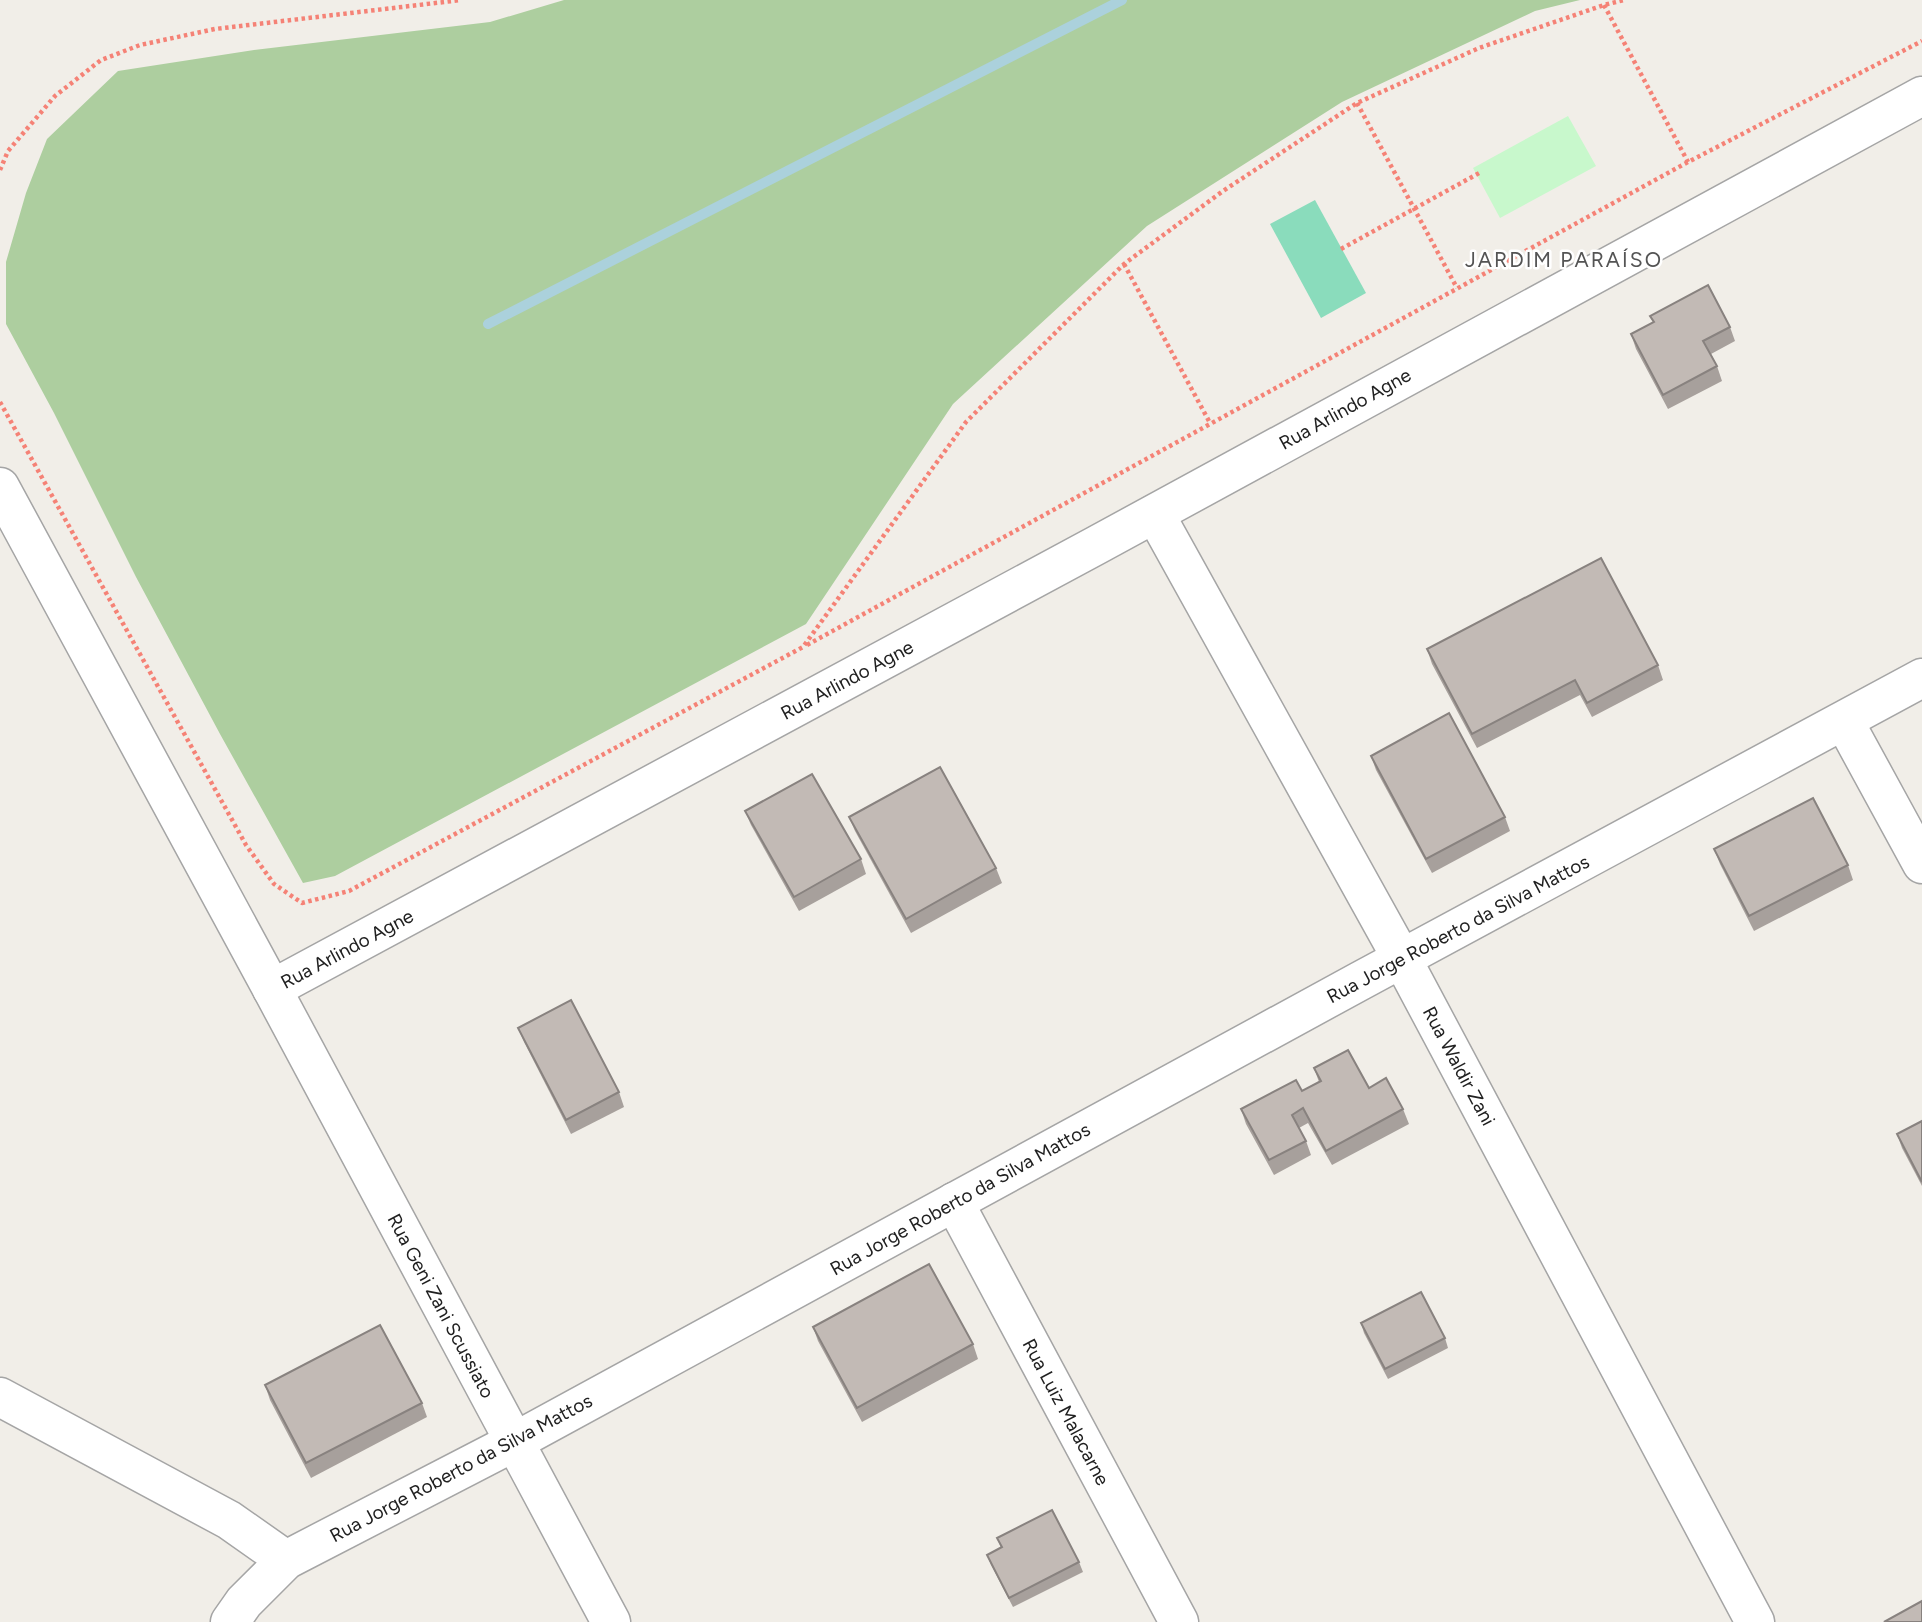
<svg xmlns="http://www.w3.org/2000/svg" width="1922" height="1622" font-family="Figtree,sans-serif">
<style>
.forest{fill:#adce9f}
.park{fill:#c8f8cc}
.pitch{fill:#8adcbc}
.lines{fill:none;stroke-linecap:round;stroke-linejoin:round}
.stream{stroke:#abd1dc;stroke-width:10}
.minor-casing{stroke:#a5a5a5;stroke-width:41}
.path{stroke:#f58276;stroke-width:4.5;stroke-dasharray:3.5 3.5;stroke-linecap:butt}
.minor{stroke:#fff;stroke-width:38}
.wall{fill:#a7a09c}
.building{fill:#c2bab5;stroke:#88827f;stroke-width:2}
.labels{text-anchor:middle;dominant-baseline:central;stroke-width:5;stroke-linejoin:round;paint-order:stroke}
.street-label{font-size:19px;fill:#212121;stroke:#fff}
.neighbourhood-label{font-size:21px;letter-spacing:2px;fill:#545454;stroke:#fff}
</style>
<rect width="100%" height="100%" fill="#f1eee8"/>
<path class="forest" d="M564,0H1580L1535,11L1342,102L1147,226L953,404L806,624L335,876L303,883L220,734L136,577L54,413L6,324V262L26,193L47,139L118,71L254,50L490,22Z"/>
<path class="park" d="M1568,116L1596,166L1500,218L1473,168Z"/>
<path class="pitch" d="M1315,200L1366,293L1321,318L1270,224Z"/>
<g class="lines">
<path class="stream" d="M488,324L1122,0"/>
<g class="minor-casing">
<g id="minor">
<path d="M0,487L272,989L611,1622"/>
<path d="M1155,514L1402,959L1755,1622"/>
<path d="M1844,721L1922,864"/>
<path d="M272,989L1095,546L1922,96"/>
<path d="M954,1202L1179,1622"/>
<path d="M0,1397L229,1520L286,1560"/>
<path d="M230,1622L244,1602L286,1560L514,1442L1360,981L1922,678"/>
</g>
</g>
<g class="path">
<path d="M1604,5L1688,162"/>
<path d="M1357,103L1457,288"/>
<path d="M0,170L8,151L55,96L101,60L140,45L215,29L461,0"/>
<path d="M1341,249L1481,172"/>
<path d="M1124,264L1210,423"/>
<path d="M0,402L246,845L274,884L302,903L349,891L803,647L966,422L1124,264L1223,191L1357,103L1479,48L1604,5L1624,0"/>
<path d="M807,645L1688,162L1922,41"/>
</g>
<use href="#minor" class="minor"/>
</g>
<g class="wall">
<path d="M1650,316L1730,327L1735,341L1711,354L1717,366L1722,381L1668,409L1636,349L1631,334L1653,322Z"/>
<path d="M1427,649L1658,665L1663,680L1592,717L1580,695L1477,748L1432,664Z"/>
<path d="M1371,756L1505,817L1510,831L1432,873L1376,770Z"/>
<path d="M745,811L861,859L866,874L799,911L751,825Z"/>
<path d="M849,817L996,868L1002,883L911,933L855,831Z"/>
<path d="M1714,849L1848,865L1853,880L1754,931L1720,864Z"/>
<path d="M518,1028L619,1092L624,1107L571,1134L524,1042Z"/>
<path d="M1314,1068L1369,1088L1403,1109L1409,1124L1332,1165L1308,1123L1299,1128L1306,1141L1311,1155L1274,1175L1246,1124L1241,1109L1302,1091L1319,1082Z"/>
<path d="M1922,1121V1186L1902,1148L1897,1134Z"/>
<path d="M1361,1323L1445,1338L1448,1348L1388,1379L1364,1333Z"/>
<path d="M813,1327L973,1344L978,1359L862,1422L818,1341Z"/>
<path d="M265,1385L422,1403L427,1417L311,1478L270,1400Z"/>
<path d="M997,1538L1079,1562L1083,1572L1013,1607L991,1565L987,1555L1001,1548Z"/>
</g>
<g class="building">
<path d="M1708,285L1730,327L1703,341L1717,366L1663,395L1631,334L1654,322L1650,316Z"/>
<path d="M1601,558L1658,665L1587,703L1575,680L1472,734L1427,649Z"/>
<path d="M1449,713L1505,817L1426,859L1371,756Z"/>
<path d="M940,767L996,868L906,919L849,817Z"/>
<path d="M812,774L861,859L794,897L745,811Z"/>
<path d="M1813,798L1848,865L1749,916L1714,849Z"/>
<path d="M571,1000L619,1092L566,1120L518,1028Z"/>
<path d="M1348,1050L1369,1088L1386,1078L1403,1109L1326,1151L1303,1108L1292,1115L1306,1141L1269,1160L1241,1109L1296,1080L1302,1091L1321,1081L1314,1068Z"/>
<path d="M1922,1121V1182L1897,1134Z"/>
<path d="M929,1264L973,1344L857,1408L813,1327Z"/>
<path d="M1421,1292L1445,1338L1385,1369L1361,1323Z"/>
<path d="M380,1325L422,1403L306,1463L265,1385Z"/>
<path d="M1052,1510L1079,1562L1009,1598L987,1555L1002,1547L997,1538Z"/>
<path d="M1922,1601V1622H1884Z"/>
</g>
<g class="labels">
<g class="street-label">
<text transform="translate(1345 409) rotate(-29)">Rua Arlindo Agne</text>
<text transform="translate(847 680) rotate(-28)">Rua Arlindo Agne</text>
<text transform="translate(1458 929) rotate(-28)">Rua Jorge Roberto da Silva Mattos</text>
<text transform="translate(347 949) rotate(-28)">Rua Arlindo Agne</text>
<text transform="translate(1459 1066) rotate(62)">Rua Waldir Zani</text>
<text transform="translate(960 1199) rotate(-29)">Rua Jorge Roberto da Silva Mattos</text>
<text transform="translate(441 1306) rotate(62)">Rua Geni Zani Scussiato</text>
<text transform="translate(1066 1412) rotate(62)">Rua Luiz Malacarne</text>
<text transform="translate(461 1468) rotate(-28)">Rua Jorge Roberto da Silva Mattos</text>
</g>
<g class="neighbourhood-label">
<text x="1564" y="259">JARDIM PARAÍSO</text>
</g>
</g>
</svg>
